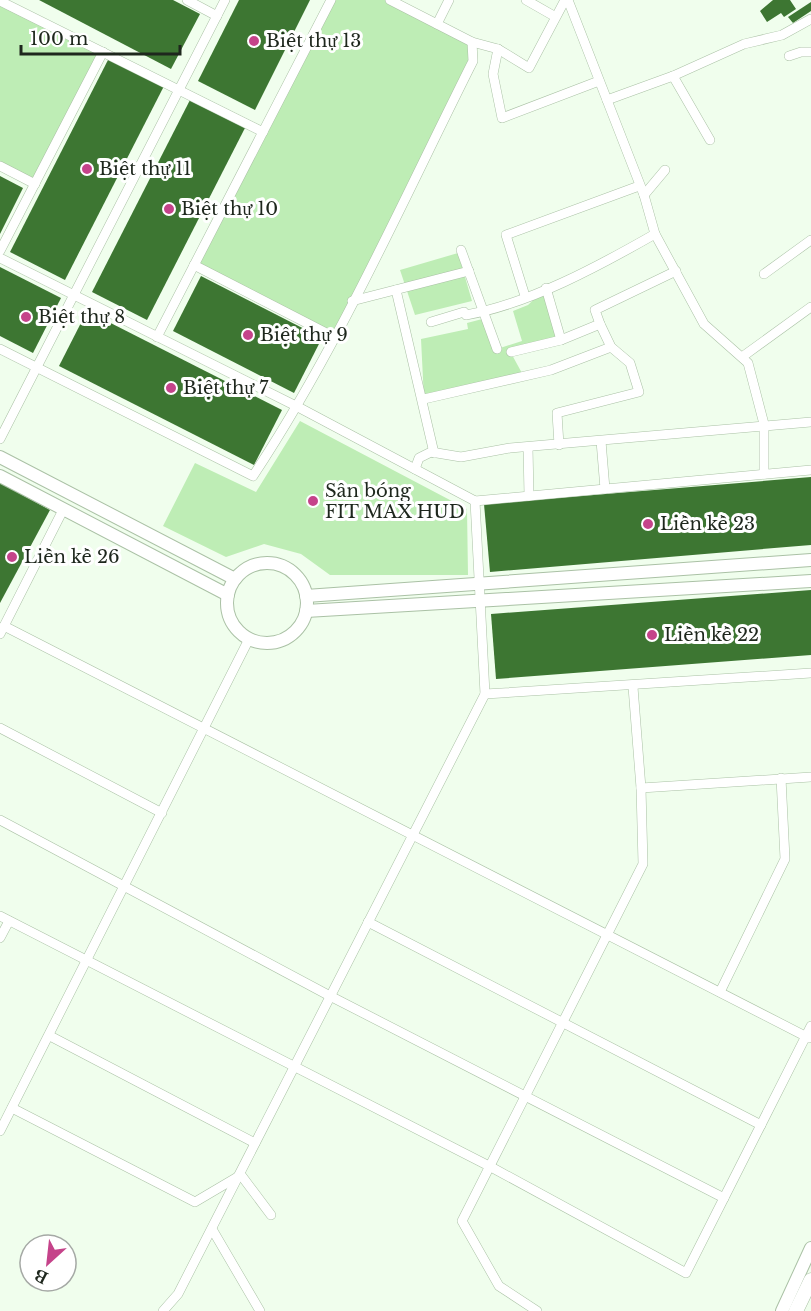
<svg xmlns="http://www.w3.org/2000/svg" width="811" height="1311" font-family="'Libre Baskerville',serif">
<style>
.green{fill:#beedb5}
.building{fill:#3d7632}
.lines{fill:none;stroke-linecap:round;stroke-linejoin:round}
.street-casing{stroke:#aac1a5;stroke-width:10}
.secondary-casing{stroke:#aac1a5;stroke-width:14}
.primary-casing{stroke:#aac1a5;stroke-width:15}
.street{stroke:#fff;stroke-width:9}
.secondary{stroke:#fff;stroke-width:12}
.primary{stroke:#fff;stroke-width:14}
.poi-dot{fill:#c5438a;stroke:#fff;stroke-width:2}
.labels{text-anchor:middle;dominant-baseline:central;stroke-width:6;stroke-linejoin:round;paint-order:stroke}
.poi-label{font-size:18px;fill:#1e271d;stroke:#fff;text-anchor:start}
</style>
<rect width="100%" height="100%" fill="#f0feed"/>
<g class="green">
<path d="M0,0L103,52L35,184L0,166Z"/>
<path d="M331,0H390L472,42L473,61L334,337L194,265Z"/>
<path d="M458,253L472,301L415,315L400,270Z"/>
<path d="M546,288L561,340L511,353L523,375L424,399L421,339L468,329L467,323L486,318L497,349L522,341L513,311L528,305Z"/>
<path d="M300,421L467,509L468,575H330L301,554L264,544L226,557L163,526L195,463L256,492Z"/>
</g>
<g class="building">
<path d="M39,0H173L200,14L171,69Z"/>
<path d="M239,0H310L255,110L198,81Z"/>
<path d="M773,0H790L796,9L784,17L781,13L767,22L760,11Z"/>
<path d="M811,2V11L793,23L788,17Z"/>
<path d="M109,58L164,86L65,280L10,252Z"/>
<path d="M191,98L246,126L147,320L92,292Z"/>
<path d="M0,176L23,188L0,234Z"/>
<path d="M0,267L61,298L33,353L0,336Z"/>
<path d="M201,276L322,338L294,393L173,331Z"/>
<path d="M87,311L282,410L254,465L59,366Z"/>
<path d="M811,477V545L490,572L484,504Z"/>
<path d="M0,483L50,510L0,603Z"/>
<path d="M811,590V655L496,679L491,614Z"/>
</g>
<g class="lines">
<g class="street-casing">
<g id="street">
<path d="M187,0L217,16"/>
<path d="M390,0L472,42L498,49L529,68L565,0"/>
<path d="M526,0L554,16"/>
<path d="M568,0L644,195L655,234L704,324L748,363L764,424V474"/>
<path d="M0,1L263,132"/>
<path d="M437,24L449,0"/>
<path d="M498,49L493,74L502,118L599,81"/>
<path d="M789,56L801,52H811"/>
<path d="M673,76L710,140"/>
<path d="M607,100L673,76L744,44L782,35L811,19"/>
<path d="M0,166L35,184"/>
<path d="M644,195L665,170"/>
<path d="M461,250L497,349"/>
<path d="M0,251L103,52"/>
<path d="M0,258L298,407L475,501L811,470"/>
<path d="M194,265L334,337"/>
<path d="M764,274L811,240"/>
<path d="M546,288L561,340"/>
<path d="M396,290L434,453"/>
<path d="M525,296L506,235L639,186"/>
<path d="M352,301L469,271"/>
<path d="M431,322L464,312L466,315C529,304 599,266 655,234"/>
<path d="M157,337L331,0"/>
<path d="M0,349L253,476C339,346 403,200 473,61L472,42"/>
<path d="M511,352L561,340L600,324L595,310L676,271"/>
<path d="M742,357L811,307"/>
<path d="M424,399L551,370L611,347"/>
<path d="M0,439L225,0"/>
<path d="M601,441L605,489"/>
<path d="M559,445L557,413L639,392L630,363L611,347L600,324"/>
<path d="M528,447L529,496"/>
<path d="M415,469L419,458L431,452L461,457L510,448L811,422"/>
<path d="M4,626L809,1038"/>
<path d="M0,634L63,510"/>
<path d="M485,694L811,673"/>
<path d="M0,728L162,813"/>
<path d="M641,788L811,777"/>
<path d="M0,820L330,996L724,1198"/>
<path d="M0,916L491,1167L686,1273L811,1026"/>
<path d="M368,922L761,1125"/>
<path d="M0,938L9,921"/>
<path d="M720,992L785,859L781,778"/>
<path d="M50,1036L255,1143"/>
<path d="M12,1108L195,1202L239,1176"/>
<path d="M0,1131L249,639"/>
<path d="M241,1175L271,1215"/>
<path d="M212,1229L260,1311"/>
<path d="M163,1311L178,1294L485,694L475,501"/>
<path d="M537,1311L499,1286L462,1221L643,864L641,788L633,687"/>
</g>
</g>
<g class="secondary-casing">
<g id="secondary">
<path d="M0,457L235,579"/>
<path d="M0,476L228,595"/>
<circle cx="267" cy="603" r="40"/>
<path d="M306,596L811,560"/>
<path d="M306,611L811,581"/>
<path d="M782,1311L811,1248"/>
</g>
</g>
<g class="primary-casing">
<path id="primary" d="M796,1311L811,1280"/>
</g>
<use href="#street" class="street"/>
<use href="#secondary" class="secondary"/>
<use href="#primary" class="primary"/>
</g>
<g class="poi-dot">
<circle cx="254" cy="41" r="6"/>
<circle cx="87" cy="169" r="6"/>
<circle cx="169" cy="209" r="6"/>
<circle cx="26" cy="317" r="6"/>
<circle cx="248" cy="335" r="6"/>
<circle cx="171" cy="388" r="6"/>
<circle cx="313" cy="501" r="6"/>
<circle cx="648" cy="524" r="6"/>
<circle cx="12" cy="557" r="6"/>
<circle cx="652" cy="635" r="6"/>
</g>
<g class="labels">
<g class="poi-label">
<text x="266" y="41">Biệt thự 13</text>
<text x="99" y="169">Biệt thự 11</text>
<text x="181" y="209">Biệt thự 10</text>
<text x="38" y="317">Biệt thự 8</text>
<text x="260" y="335">Biệt thự 9</text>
<text x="183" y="388">Biệt thự 7</text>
<text x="325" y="491">Sân bóng<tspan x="325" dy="21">FIT MAX HUD</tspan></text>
<text x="660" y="524">Liền kề 23</text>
<text x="24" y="557">Liền kề 26</text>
<text x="664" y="635">Liền kề 22</text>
</g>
</g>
<g transform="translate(48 1263) rotate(207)"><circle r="28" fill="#ffffff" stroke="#a5a9a5" stroke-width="1.5"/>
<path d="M0-4.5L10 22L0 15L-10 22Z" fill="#c5438a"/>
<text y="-9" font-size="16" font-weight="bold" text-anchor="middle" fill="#1e271d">B</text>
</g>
<path d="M21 45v9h159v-9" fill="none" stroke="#1e271d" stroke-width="3"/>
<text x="30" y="45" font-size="18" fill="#1e271d" stroke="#ffffff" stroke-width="4.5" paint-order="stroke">100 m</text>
</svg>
